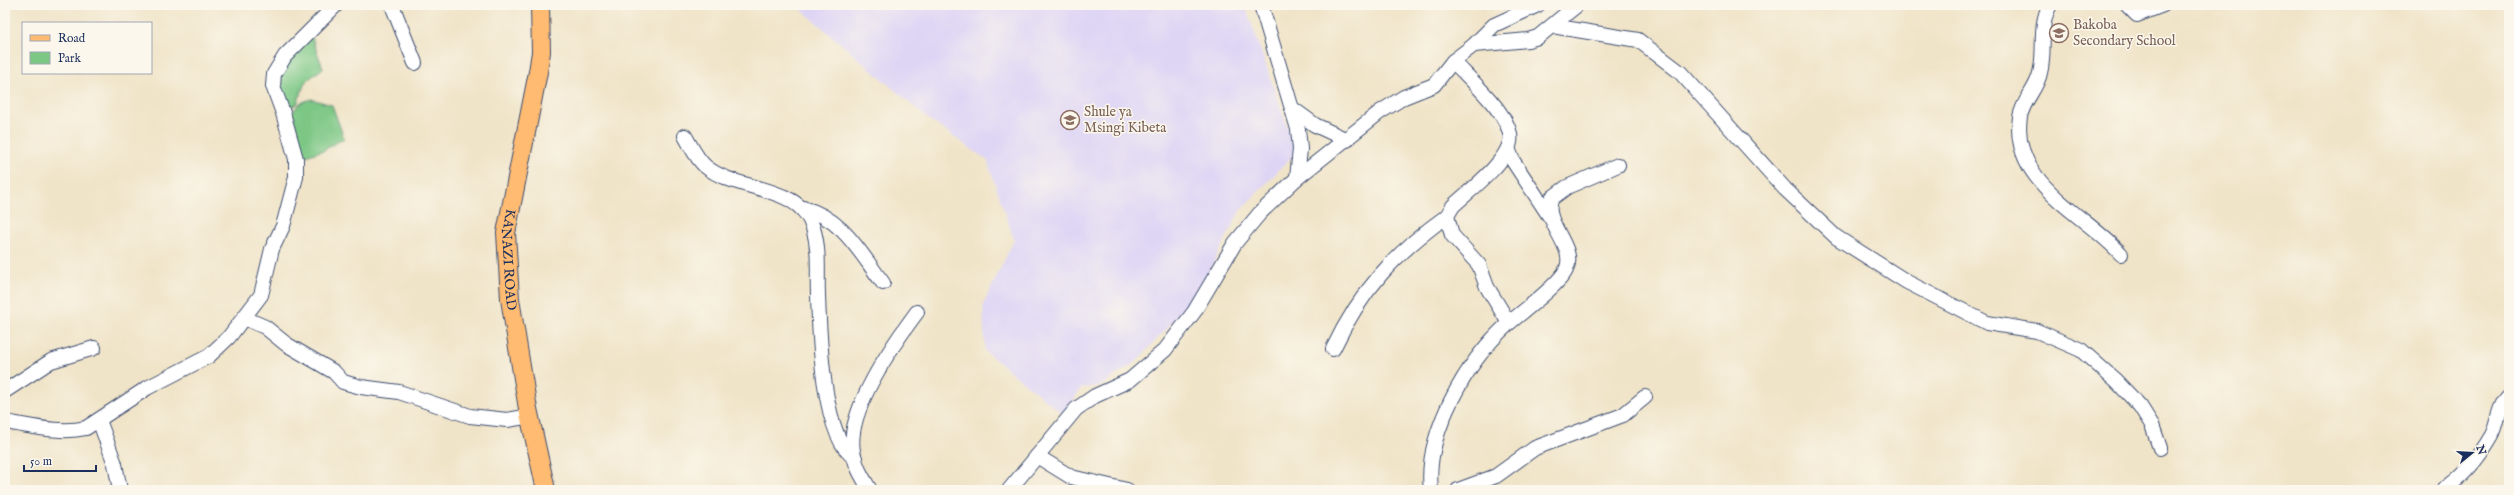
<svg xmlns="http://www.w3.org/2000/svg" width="2514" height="495" font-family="'IM FELL English',serif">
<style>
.built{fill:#ded5f5}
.green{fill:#7dc785;stroke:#4c7b72}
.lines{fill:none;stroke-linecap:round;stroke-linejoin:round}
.minor-casing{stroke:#3b4a6e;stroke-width:16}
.major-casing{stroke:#3b4a6e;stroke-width:20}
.minor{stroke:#fff;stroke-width:14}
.major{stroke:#ffbb71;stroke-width:18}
.labels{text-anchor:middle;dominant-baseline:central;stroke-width:3;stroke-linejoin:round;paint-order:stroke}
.education-label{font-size:14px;fill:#785e54;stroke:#fbf7ec;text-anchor:start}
.street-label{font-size:14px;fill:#1b2f5e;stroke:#fbf7ec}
</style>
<rect width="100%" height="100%" fill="#fbf7ec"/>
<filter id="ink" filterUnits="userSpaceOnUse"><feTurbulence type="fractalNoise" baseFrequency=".025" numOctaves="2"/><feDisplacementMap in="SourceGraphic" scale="8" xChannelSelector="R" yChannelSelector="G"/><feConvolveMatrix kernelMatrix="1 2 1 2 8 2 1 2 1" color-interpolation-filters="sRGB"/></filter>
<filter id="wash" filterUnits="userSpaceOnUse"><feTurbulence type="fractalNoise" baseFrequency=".012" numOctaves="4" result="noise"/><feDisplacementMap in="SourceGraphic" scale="16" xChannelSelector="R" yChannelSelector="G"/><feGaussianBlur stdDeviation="0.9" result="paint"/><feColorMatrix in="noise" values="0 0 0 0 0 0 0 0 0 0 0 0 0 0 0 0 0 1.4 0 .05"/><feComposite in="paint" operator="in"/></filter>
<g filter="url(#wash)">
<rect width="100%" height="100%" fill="#f0e4c8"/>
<path class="built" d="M796,5H1245L1296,152L1240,211L1197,295L1136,362L1100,386L1081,388L1064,415L985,351L983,305L1014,240L987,160L928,119Z"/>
<g class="green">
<path d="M311,35L323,68L305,82L297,104L287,109L277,74Z"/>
<path d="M311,99L332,105L344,138L324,150L303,157L290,115L300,103Z"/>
</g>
</g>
<g filter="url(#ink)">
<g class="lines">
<g class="minor-casing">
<g id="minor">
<path d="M392,5L415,63"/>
<path d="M1261,5L1298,129L1300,149L1297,178"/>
<path d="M2050,5C2038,26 2046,51 2040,73C2037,89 2023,100 2020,117C2010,183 2084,213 2121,254"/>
<path d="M2127,5L2137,15L2163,5"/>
<path d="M1552,26L1638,40L1680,72L1785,189L1836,237L1907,282L1987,323L2037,331L2081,350L2116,381L2140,406L2152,425L2160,448"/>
<path d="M1474,45L1494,25L1538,5"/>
<path d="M1453,61C1468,78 1515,118 1510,142C1506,163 1469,191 1453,206L1447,216L1452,235L1479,265L1487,287L1509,323"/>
<path d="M1293,109L1315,125L1347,140"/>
<path d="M685,136C691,146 696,158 705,166C737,193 800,183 813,228C820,250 817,272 818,294C819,330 822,439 855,458"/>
<path d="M1508,148L1513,161L1550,217"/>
<path d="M803,208C843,218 860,253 883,283"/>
<path d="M243,320H249L265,327L286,344L334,372L343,382L361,387L399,392L470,416L507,420L531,416"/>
<path d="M1333,349C1361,290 1395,253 1447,216"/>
<path d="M5,391L51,361L94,348"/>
<path d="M99,420L115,464L120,490"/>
<path d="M5,422C31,426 60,434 86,428L147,388L209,356L229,337L261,295L272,249L283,226L296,177V159L283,113L273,86L274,74L285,56L336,5"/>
<path d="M1037,456L1071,477L1127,490"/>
<path d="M870,490C863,478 855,466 853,451C846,411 894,343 917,312"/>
<path d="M1009,490L1076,409L1095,396L1130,380L1165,350L1194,312L1235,243L1260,213L1297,178L1380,112L1404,97L1434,85L1453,61L1474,45L1528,40L1538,37L1577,5"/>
<path d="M1431,490C1424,434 1467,361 1508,324C1522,312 1559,285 1566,270C1578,247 1540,222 1552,198L1567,187L1618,165"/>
<path d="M1458,490L1496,476L1535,448L1623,415L1645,397"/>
<path d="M2443,490C2463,477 2480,456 2492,435C2499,422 2497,407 2509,396"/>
</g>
</g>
<g class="major-casing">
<g id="major">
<path id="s1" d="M540,5L541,52L538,72L506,233L510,299L528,409L546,490"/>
</g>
</g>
<use href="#minor" class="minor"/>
<use href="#major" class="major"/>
</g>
</g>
<defs>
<g id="school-ring" transform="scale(1)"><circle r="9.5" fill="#fbf7ec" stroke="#8d6e63" stroke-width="1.5"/><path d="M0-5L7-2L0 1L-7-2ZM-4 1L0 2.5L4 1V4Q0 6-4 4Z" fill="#8d6e63"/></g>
</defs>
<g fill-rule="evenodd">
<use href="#school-ring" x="2059" y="33"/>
<use href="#school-ring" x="1070" y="120"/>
</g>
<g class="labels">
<g class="education-label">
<text x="2073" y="25">Bakoba<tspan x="2073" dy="16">Secondary School</tspan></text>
<text x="1084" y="112">Shule ya<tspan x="1084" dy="16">Msingi Kibeta</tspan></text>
</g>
<g class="street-label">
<text stroke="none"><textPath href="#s1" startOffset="258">KANAZI ROAD</textPath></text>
</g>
</g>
<rect width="2514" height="495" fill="none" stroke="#fbf7ec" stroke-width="20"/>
<rect x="22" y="22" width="130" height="52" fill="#fbf7ec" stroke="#a1a7b3"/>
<rect x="30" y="35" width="20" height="6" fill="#ffbb71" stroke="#a1a7b3"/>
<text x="58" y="42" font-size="12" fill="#1b2f5e">Road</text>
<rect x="30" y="52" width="20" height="12" fill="#7dc785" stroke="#a1a7b3"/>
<text x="58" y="62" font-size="12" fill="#1b2f5e">Park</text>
<g transform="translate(2472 453) rotate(72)" stroke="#fbf7ec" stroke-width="3" paint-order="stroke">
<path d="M0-3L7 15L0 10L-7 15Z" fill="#1b2f5e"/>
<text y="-6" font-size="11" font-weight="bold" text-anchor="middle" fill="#1b2f5e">N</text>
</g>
<path d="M24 465v6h72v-6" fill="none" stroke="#1b2f5e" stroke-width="2"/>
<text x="30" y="465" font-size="12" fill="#1b2f5e" stroke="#fbf7ec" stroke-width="3" paint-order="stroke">50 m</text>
</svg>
